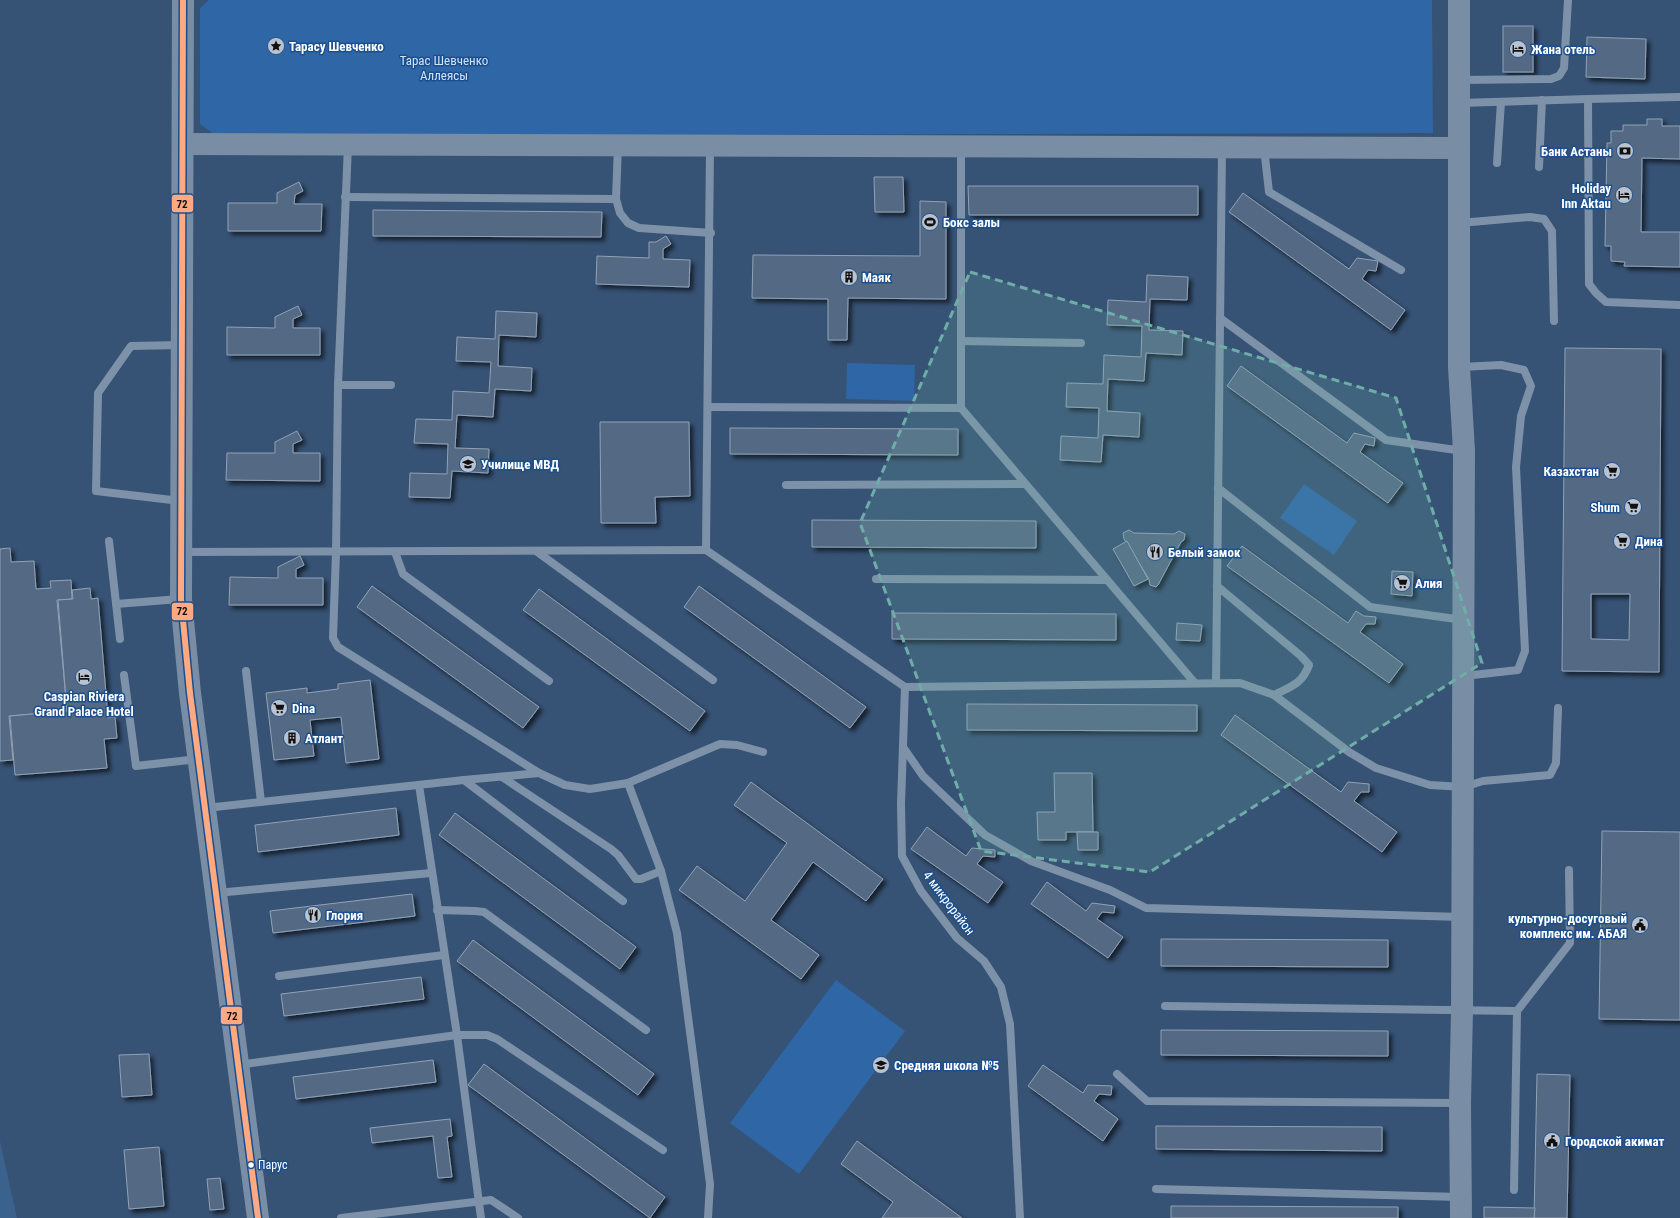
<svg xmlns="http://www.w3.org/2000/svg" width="1680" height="1218" font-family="'Roboto Condensed',sans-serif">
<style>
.green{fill:#2f66a5}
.water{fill:#3b618d}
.building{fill:#526984;stroke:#92a2b6;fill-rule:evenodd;filter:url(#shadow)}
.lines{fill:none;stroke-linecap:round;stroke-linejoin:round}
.lane{stroke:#7d92a8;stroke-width:8}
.secondary{stroke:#798da4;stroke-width:22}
.bus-1-casing{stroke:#1b4f8f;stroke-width:9}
.bus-1{stroke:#ffa980;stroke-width:6}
.marked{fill:#6fada8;fill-opacity:0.2;stroke:#6fada8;stroke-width:3;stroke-dasharray:8 5;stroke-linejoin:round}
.bus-dot{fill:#fff;stroke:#1b4f8f;stroke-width:1.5}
.labels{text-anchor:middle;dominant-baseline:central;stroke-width:3;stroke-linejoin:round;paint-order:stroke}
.bus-label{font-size:12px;fill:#fff;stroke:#1b4f8f;text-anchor:start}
.poi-label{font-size:13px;font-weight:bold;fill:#fff;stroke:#1b4f8f;text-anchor:start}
.park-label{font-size:13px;fill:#cfe3fa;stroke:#1b4f8f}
.street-label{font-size:13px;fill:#fff;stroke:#1b4f8f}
.line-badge{stroke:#1b4f8f;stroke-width:1.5}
.pale-badge-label{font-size:11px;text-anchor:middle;font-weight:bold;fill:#111}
</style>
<defs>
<filter id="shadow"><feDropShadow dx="3.5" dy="3.5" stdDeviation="2" flood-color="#0009"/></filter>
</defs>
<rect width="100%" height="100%" fill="#365274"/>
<g class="green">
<path d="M209,0H1432L1433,133L216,136L200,124V8Z"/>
<path d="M847,363L915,365L914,401L846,399Z"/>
<path d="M1304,484L1357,521L1334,555L1280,518Z"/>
<path d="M836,980L905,1031L799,1174L730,1123Z"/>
</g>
<path class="water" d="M0,1141L17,1218H0Z"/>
<g class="building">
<rect x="1503" y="26" width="30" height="46"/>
<path d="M1587,37L1646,39L1645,79L1586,77Z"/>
<path d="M1647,119H1662V126H1680V159L1642,158L1641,232H1680V267L1624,266L1625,262L1611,261V246H1605L1607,143H1611V131H1623V125H1647Z"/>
<path d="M874,177H903L904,212H875Z"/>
<path d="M299,182L303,191L295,195L294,204H322L321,231H228V203H277V193Z"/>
<path d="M968,186H1198V215H969Z"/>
<path d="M1243,193L1349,269L1357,258L1378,261L1376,271L1368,270L1362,279L1405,310L1391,330L1229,212Z"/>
<path d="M920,201L946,202V299L848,298L847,340H828V299L752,298L753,255L920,256Z"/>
<path d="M373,210L602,212L601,237L373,236Z"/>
<path d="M666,236L671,244L663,249V259L690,260L689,287L596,284L597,256L649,258V242H656Z"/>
<path d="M1147,275L1188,277L1187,300L1150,299L1149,330L1183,331L1182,355L1146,353L1144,381L1108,379L1107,411L1140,413L1139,437L1103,435L1101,462L1060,460L1061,436L1098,438L1099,408L1066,407L1067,383L1103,384L1104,355L1141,357L1142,326L1107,325L1108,300L1146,302Z"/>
<path d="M298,306L302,315L293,319V328H320V355H227V327L275,328V317Z"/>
<path d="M496,311L537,313L536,337L499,335L498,366L532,368L531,391L495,389L493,417L457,415L455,448L489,449L488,473L452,471L450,498L409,497L410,473L447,474L448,444L414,443L416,419L452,420L453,391L489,393L491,362L456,361L457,337L495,339Z"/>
<path d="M1565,348L1661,349L1659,672L1562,671ZM1591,594H1630L1629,640L1591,639Z"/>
<path d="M1241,366L1347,443L1354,433L1375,438L1374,446L1365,444L1360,452L1403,483L1388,503L1227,386Z"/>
<path d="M600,422H689L690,496L655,497L656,523H601Z"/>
<path d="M730,428L958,429V455L730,454Z"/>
<path d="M297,431L302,440L293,444V453H320V481L226,480L227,453H275V442Z"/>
<path d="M812,520L1036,521V548L812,547Z"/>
<path d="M1129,530L1134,533L1174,534L1179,531L1185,534L1184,540L1181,542L1158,585L1156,587L1150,585L1149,579L1124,539L1123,533Z"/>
<path d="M1127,541L1148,579L1134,586L1113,549Z"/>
<path d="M1242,546L1348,623L1356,611L1364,616L1376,617L1375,624H1366L1360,632L1403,664L1389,683L1227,566Z"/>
<path d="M10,548L11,562L34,561L36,589L51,588L50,581L71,580L72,599L57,600L67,711L9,716L13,760L0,761V549Z"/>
<path d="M300,556L304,565L296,569V578H323V605H229L230,577L278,578V567Z"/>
<path d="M1392,571L1413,572L1412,596L1391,594Z"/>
<path d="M372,586L539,707L523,728L357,607Z"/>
<path d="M699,586L866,707L850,728L684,607Z"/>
<path d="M90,588L91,599L98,598L108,718L115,717L117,738L104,739L107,768L15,775L10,716L67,711L58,600L73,599L72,590Z"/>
<path d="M539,589L705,711L690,731L523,610Z"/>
<path d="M892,613L1116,614V640L892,639Z"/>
<path d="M1177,623L1202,625L1200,641L1176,640Z"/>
<path d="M370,680L379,759L346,763L341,717L310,720L314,756L274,760L266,693L307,688V693L338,689V684Z"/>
<path d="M967,704L1197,705V731L967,730Z"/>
<path d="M1235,715L1341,792L1348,782L1369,784V792H1361L1354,801L1397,832L1382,852L1221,735Z"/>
<path d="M1054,773H1092L1093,832H1066V840H1038L1037,812H1055Z"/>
<path d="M751,782L883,879L866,901L813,862L771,920L819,955L801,979L679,890L697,866L745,901L787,843L734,805Z"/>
<path d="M396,808L399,835L258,852L255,825Z"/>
<path d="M455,813L636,947L620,969L439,835Z"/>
<path d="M927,827L966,856L972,848L995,850V857L983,856L977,864L1003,882L988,903L911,849Z"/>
<path d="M1602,831L1680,832V1020L1599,1019Z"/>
<path d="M1077,832H1098V850H1078Z"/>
<path d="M1047,882L1086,911L1092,903L1115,906L1114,913L1102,912L1097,919L1123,937L1108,958L1031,904Z"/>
<path d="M412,894L415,916L273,933L270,911Z"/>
<path d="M1161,939L1388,940V967L1161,966Z"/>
<path d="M473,940L654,1074L638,1095L457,961Z"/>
<path d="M421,977L424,999L284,1016L281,994Z"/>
<path d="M1161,1030L1388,1031V1056L1161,1055Z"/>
<path d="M149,1054L152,1095L122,1097L119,1055Z"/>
<path d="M433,1060L436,1082L296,1099L293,1077Z"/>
<path d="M484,1064L665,1197L650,1218L468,1085Z"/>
<path d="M1043,1065L1083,1093L1088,1085L1112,1086L1111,1095L1099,1094L1094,1101L1118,1119L1103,1141L1028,1086Z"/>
<path d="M1537,1074L1570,1075L1567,1218H1534Z"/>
<path d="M450,1119L452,1136L447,1137L452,1177L438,1178L433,1136L372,1143L370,1128Z"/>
<path d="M1156,1126L1382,1127V1151L1156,1149Z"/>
<path d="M857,1141L962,1218H882L893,1202L841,1164Z"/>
<path d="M159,1147L164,1206L129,1209L124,1150Z"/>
<path d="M220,1178L224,1209L210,1210L207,1179Z"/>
<path d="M1171,1206L1398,1207V1218H1171Z"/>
<path d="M1484,1207L1535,1208L1534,1218H1484Z"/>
</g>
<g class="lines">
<g class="lane">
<path d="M1460,80L1551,79L1559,76L1564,68L1568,0"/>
<path d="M1680,97L1588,99L1589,284L1596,293L1606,302L1680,305"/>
<path d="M1460,103L1588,99"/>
<path d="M348,145L338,385L336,552L333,638L338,647L539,773L565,785L590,789L628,783L720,744L737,745L763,752"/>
<path d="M618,145L616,199L620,213L628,223L639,228L711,233"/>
<path d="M710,146L706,550L905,687L1240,683L1274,695L1349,752L1376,768L1430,785L1464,787L1483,781L1550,775L1556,763L1558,708"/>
<path d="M961,147V408L1194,682"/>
<path d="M1264,148L1269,192L1401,270"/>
<path d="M1497,163L1501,102"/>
<path d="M1539,167L1542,100"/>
<path d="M345,197L616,199"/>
<path d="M1460,223L1530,217L1544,219L1552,231L1554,321"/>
<path d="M1220,318L1386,440L1463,451"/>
<path d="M962,341L1081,343"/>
<path d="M1461,367L1501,365L1524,370L1531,386L1521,416L1516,467L1525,651L1518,670L1464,676"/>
<path d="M338,385H391"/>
<path d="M708,407L961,408"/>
<path d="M786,485L1025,484"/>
<path d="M1218,488L1370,607L1463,620"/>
<path d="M180,501L96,491L98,393L131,346L181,345"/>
<path d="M109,541L120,639"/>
<path d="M536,551L713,680"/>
<path d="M181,552L706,550"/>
<path d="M395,552L403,574L549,681"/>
<path d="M876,579L1107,580"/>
<path d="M1217,586L1301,656L1309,665C1302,684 1292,686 1274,695"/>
<path d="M116,604L180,599"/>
<path d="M246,671L261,802"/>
<path d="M124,675L136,766L198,759"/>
<path d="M1216,683L1222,148"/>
<path d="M905,687L901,804L902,856L921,891L957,938L984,961L1001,987L1010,1024L1020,1218"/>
<path d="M903,747L923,776L985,835L1031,861L1110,890L1146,908L1462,917"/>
<path d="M502,777L611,849L618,855L636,879H641L661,871"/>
<path d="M464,780L539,773"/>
<path d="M628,783L661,871L677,933L710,1184L708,1218"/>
<path d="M419,785L457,1035L481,1218"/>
<path d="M206,808L464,780L623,901"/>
<path d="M217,893L431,873"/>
<path d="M437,910L475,911L484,912L646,1030"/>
<path d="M279,976L444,955"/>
<path d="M1165,1006L1517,1011"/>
<path d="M238,1065L457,1035H487L497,1039L663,1150"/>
<path d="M1117,1074L1147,1101L1459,1103"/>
<path d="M1156,1189L1460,1197"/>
<path d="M1514,1190L1517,1011L1570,943L1569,870"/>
<path d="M341,1218L491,1200L518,1218"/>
</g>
<g class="secondary">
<path d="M183,0L181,599L190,693L258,1218"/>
<path d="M1459,0V367L1464,451L1462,1011L1460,1103L1461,1218"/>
<path d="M183,144L1459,148"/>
</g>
<g class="bus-1-casing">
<path id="bus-1" d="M183,0L181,599L190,693L258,1218"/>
</g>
<use href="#bus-1" class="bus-1"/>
</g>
<path class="marked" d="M970,272L1396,398L1482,663L1150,872L981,851L860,523Z"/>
<defs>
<g id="sight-disc" transform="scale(0.9)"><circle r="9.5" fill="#b9c2ce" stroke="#1b4f8f"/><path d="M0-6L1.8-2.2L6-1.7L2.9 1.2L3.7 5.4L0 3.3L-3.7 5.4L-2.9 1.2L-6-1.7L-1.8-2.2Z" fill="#111"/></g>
<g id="hotel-disc" transform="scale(0.9)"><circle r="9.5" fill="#b9c2ce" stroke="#1b4f8f"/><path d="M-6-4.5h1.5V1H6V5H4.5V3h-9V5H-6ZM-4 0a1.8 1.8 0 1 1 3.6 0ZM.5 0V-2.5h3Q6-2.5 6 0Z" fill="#111"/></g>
<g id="bank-disc" transform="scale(0.9)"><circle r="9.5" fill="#b9c2ce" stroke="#1b4f8f"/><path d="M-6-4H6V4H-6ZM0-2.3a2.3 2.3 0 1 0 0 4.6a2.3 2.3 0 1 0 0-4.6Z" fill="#111"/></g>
<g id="stadium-disc" transform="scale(0.9)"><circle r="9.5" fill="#b9c2ce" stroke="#1b4f8f"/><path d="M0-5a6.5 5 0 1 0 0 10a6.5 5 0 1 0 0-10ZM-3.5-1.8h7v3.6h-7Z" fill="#111"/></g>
<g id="building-disc" transform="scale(0.9)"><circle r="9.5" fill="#b9c2ce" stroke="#1b4f8f"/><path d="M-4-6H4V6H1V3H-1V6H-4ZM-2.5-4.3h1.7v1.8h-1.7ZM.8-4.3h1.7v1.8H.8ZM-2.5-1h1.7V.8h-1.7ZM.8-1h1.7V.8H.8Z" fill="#111"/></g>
<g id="university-disc" transform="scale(0.9)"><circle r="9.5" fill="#b9c2ce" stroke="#1b4f8f"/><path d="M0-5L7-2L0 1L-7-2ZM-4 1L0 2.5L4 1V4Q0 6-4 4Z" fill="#111"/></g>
<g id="supermarket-disc" transform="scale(0.9)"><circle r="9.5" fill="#b9c2ce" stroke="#1b4f8f"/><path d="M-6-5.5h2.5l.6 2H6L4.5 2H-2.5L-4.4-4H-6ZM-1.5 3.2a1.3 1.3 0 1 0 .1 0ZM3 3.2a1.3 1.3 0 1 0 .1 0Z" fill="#111"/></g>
<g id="restaurant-disc" transform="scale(0.9)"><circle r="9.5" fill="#b9c2ce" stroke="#1b4f8f"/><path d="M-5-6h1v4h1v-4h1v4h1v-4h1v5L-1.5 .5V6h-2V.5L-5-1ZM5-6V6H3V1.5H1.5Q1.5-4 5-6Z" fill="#111"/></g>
<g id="civic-disc" transform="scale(0.9)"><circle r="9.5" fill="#b9c2ce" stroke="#1b4f8f"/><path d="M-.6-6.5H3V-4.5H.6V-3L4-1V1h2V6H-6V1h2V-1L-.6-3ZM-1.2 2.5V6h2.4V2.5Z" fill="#111"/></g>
<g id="school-disc" transform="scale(0.9)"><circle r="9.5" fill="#b9c2ce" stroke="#1b4f8f"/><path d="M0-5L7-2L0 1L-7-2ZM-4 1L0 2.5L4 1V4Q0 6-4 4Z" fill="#111"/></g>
</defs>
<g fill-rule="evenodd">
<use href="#sight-disc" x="276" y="46"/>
<use href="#hotel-disc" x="1518" y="49"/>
<use href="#bank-disc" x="1625" y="151"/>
<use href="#hotel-disc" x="1624" y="195"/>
<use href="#stadium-disc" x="930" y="222"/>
<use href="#building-disc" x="849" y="277"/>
<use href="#university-disc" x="468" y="464"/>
<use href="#supermarket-disc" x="1612" y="471"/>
<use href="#supermarket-disc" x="1633" y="507"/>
<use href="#supermarket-disc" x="1622" y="541"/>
<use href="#restaurant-disc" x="1155" y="552"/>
<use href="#supermarket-disc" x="1402" y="583"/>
<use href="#hotel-disc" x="84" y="677"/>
<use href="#supermarket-disc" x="279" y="708"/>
<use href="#building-disc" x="292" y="738"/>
<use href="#restaurant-disc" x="313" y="915"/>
<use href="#civic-disc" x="1640" y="925"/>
<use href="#school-disc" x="881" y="1065"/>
<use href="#civic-disc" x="1552" y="1141"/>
</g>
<circle class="bus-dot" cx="251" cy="1165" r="3.5"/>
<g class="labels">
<g class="bus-label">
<text x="258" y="1165">Парус</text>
</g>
<g class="poi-label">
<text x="289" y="46">Тарасу Шевченко</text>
<text x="1531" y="49">Жана отель</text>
<text x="1612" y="151" text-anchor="end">Банк Астаны</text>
<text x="1611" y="188" text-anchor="end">Holiday<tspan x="1611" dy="15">Inn Aktau</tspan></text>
<text x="943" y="222">Бокс залы</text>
<text x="862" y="277">Маяк</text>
<text x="481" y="464">Училище МВД</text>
<text x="1599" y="471" text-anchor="end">Казахстан</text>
<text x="1620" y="507" text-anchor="end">Shum</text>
<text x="1635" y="541">Дина</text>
<text x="1168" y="552">Белый замок</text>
<text x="1415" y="583">Алия</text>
<text x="84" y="696" text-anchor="middle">Caspian Riviera<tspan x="84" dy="15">Grand Palace Hotel</tspan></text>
<text x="292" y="708">Dina</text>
<text x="305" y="738">Атлант</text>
<text x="326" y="915">Глория</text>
<text x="1627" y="918" text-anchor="end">культурно-досуговый<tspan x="1627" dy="15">комплекс им. АБАЯ</tspan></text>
<text x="894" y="1065">Средняя школа №5</text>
<text x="1565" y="1141">Городской акимат</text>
</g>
<g class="park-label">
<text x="444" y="60">Тарас Шевченко<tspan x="444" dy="15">Аллеясы</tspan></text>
</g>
<g class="street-label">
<text transform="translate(949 903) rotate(53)">4 микрорайон</text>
</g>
</g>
<g class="line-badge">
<rect x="171" y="194" width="23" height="19" rx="4" fill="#ffa980"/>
<rect x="171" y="602" width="23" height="19" rx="4" fill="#ffa980"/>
<rect x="220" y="1006" width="23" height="19" rx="4" fill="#ffa980"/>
</g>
<g class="pale-badge-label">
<text x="182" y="208">72</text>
<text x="182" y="615">72</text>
<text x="232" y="1020">72</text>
</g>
</svg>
